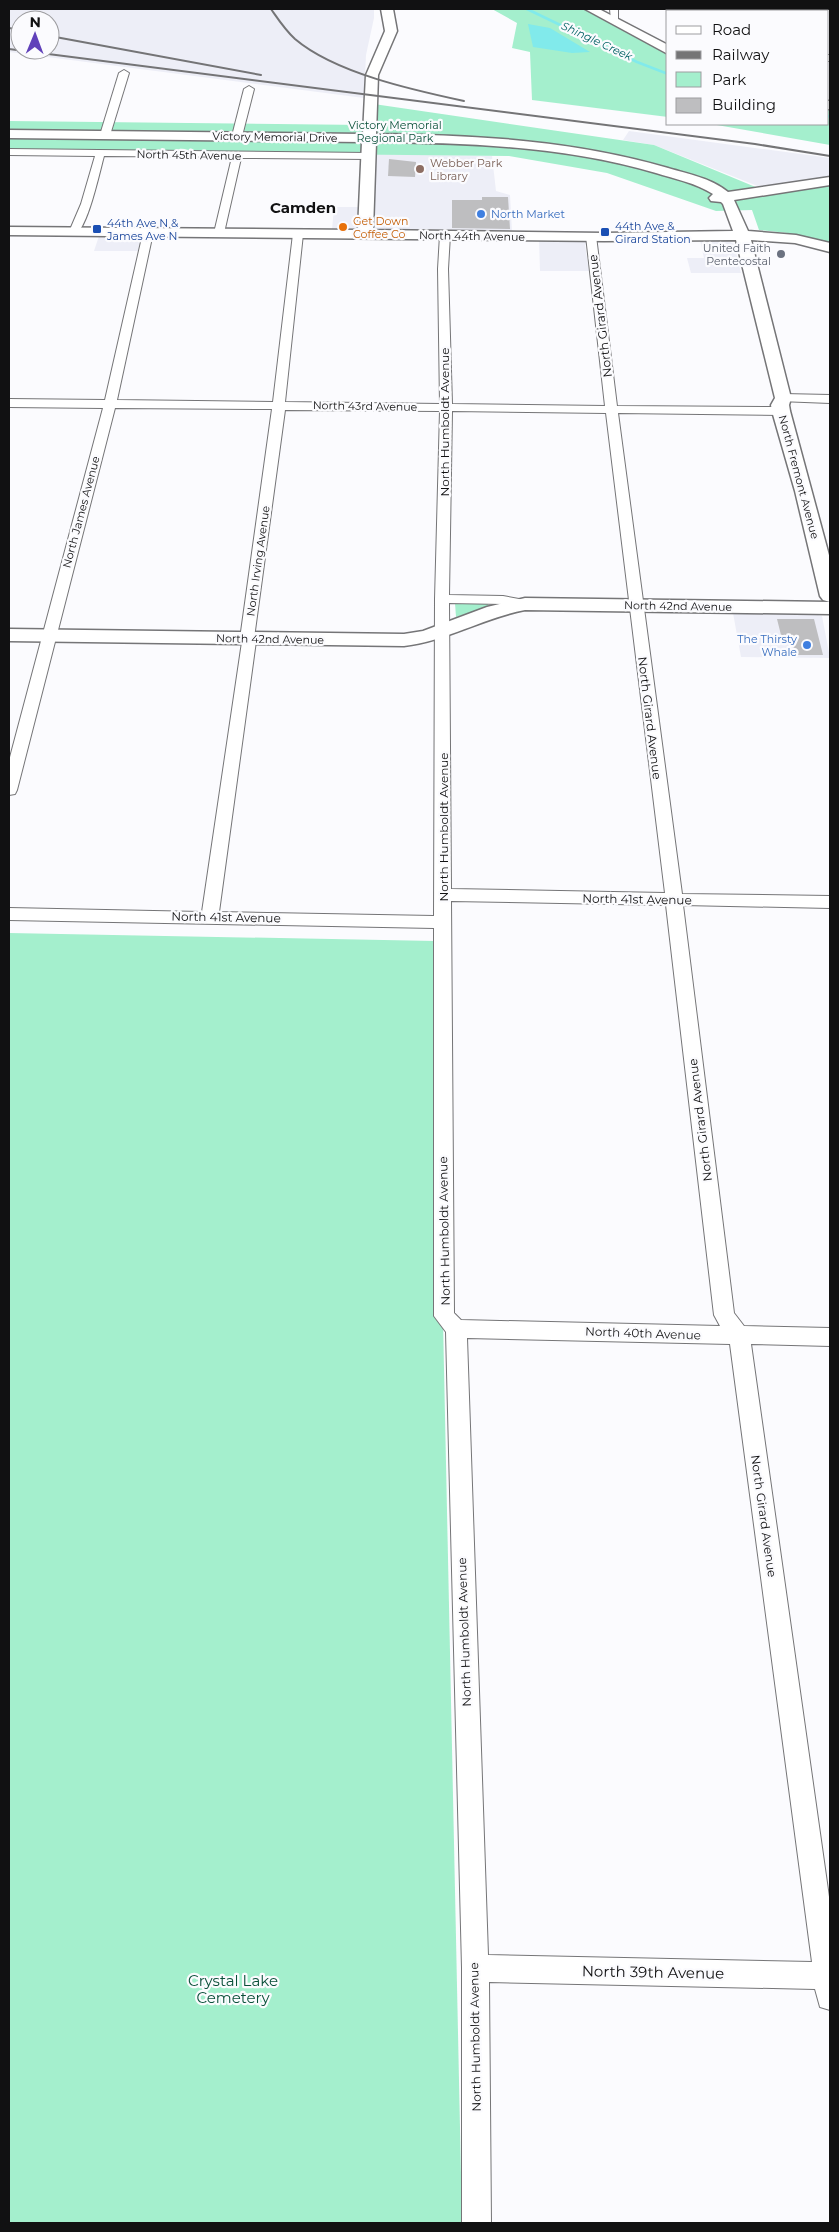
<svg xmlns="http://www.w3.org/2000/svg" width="839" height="2232" font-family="Montserrat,sans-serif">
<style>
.built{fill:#edeef7;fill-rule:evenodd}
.green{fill:#a4efcd}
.water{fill:#81eaeb}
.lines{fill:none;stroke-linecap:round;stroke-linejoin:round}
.stream{stroke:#81eaeb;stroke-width:2.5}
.building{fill:#bebec0}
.street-casing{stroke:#757577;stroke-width:2}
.secondary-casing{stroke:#757577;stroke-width:3}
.street{fill:#fff;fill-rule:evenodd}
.secondary{fill:#fff;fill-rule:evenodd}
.rail{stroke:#747476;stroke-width:2}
.education-dot{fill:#8d6e63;stroke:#fbfbfe;stroke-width:2}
.shop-dot{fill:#3f7fe0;stroke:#fbfbfe;stroke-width:2}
.food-dot{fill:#e8710a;stroke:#fbfbfe;stroke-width:2}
.transit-dot{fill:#1a4fb4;stroke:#fbfbfe;stroke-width:2}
.worship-dot{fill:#6b7280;stroke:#fbfbfe;stroke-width:2}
.labels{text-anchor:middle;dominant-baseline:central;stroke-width:4.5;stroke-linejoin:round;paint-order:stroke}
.far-water-label{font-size:11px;font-style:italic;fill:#036365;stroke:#fbfbfe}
.far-park-label{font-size:11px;fill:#084f38;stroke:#fbfbfe}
.far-street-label{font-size:11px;fill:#111112;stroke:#fbfbfe}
.far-education-label{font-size:11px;fill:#785e54;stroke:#fbfbfe;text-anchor:start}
.far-shop-label{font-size:11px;fill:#366cbe;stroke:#fbfbfe;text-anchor:start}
.far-food-label{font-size:11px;fill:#c56008;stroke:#fbfbfe;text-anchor:start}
.far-transit-label{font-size:11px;fill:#164399;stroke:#fbfbfe;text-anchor:start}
.far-worship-label{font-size:11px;fill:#5b616d;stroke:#fbfbfe;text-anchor:end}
.street-label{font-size:12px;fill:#111112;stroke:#fbfbfe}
.far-district-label{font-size:15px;font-weight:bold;fill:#111112;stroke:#fbfbfe}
.near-street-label{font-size:15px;fill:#111112;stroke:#fbfbfe}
.near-park-label{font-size:15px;fill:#084f38;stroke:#fbfbfe}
</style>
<rect width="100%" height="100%" fill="#fbfbfe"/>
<g class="built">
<path d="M9,9H374V18L366,55L364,98L9,52ZM20,20H50V50H20Z"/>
<path d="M629,131L830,158V176L760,187L654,145L623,140Z"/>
<path d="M375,154L492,156L496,191L510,195L512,232L376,231L372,227Z"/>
<path d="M334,207H358V227L352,230H332Z"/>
<path d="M99,236H137L142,239L138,251H94Z"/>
<path d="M539,239L586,240L588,243L585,245L589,271H540Z"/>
<path d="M724,239L734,244L741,273H691L687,258H704L700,240Z"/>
<path d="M802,611L822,616L830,658L741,657L733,613L789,614Z"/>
</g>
<g class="green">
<path d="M492,9H583L668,55V117L532,100L530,52L512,48L517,23Z"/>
<path d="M367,103L654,145L770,193L830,185V244L788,233L759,230L752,210L716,211L607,173L509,156L9,151V121L365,125Z"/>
<path d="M828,108L830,109V145L711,124H828Z"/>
<path d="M455,603H488V607L456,617Z"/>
<path d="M9,933L435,941L462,2223H9Z"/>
</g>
<path class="water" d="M528,24L550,28L590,52L572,53L533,47Z"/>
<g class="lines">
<g class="stream">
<path d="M527,9L637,62L668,74"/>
<path d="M828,116L830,117"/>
</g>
</g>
<g class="building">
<path d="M389,159L416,162L415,177L388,176Z"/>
<path d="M482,197H508L510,229L452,228V200H482Z"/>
<path d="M777,619H814L823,655H795L791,635H781Z"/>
</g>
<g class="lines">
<g class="street-casing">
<g id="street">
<path d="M610,9H618V23L611,21Z"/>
<path d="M730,9H738L739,11H731Z"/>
<rect x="828" y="55" width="2" height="6"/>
<path d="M124,70L129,73L110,135L108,137H102L100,135L119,73Z"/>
<path d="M249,86L254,89L242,136L240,138H234L232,136L244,89Z"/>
<path d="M9,149L368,153L373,156L368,159L241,158L224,233L219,236L214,233L232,157L104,156C100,170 87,232 74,235L69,232L81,204L95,156L9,155Z"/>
<path d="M148,230L153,233L117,400L273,402L293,234L298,231L303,234L285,402L440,404L438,269L440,235L445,232L450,235L448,269L452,404L605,406L586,236L591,233L596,236L617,406L781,407L787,411L781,415L618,413L682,894L830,896V908L683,905L734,1313L744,1326L830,1328V1346L751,1344L830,1904V2010L820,2007L815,1989L489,1982L491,2223H462V1968L446,1332L434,1316V928L9,920V908L202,912L242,642L240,639L272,409L115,408L17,790L15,794L9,795V761L103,408L9,407V399L105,400L143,233ZM285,410L440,411L435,599L434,916L219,912L256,641L254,638ZM452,411L606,413L665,893L451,889L449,603L503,604L525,608L532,604L530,601L503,596L449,595ZM451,901L666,905L714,1315L720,1326L461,1320L454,1313ZM467,1338L730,1344L812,1962L488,1955Z"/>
<path d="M783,394L830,395V403L779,401L777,398Z"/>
</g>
</g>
<g class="secondary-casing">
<g id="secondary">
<path d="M381,9H393L397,31L378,75L376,134C475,135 573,140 668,168C688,174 711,178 728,192L830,177V185L734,200L748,231L796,235L830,243V252L795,243L751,240L791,398L789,405L790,411L830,559V602L823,600L820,596L795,491L772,411L771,405L775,398L736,240L604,241L9,235V227L358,230L362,142L9,138V130L363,134L366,75L385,31ZM376,142C470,143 565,146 656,173C675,179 696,183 713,194L709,198L711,201L721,202L723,204L733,231L604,233L373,230Z"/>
<path d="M585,9H599L668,45V54Z"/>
<rect x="828" y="101" width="2" height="8"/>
<path d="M525,598L830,602V614L525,610C483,618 447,641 404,646L9,641V629L404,634L423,631L487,607Z"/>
</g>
</g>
<use href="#street" class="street"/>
<use href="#secondary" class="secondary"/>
<g class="rail">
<path d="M271,9C278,19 285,30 295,39C335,73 413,90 464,101"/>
<path d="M9,28L20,30"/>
<path d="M50,36L261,75"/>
<path d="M9,49L755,144L830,156"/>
</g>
</g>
<circle class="education-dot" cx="420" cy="169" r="5"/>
<g class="shop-dot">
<circle cx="481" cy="214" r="5"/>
<circle cx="807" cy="645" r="5"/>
</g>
<circle class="food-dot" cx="343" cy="227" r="5"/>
<g class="transit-dot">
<rect x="92" y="224" width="10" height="10" rx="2.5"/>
<rect x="600" y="227" width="10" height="10" rx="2.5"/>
</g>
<circle class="worship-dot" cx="781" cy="254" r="5"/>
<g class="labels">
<g class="far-water-label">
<text transform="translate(597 41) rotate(25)">Shingle Creek</text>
</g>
<g class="far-park-label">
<text x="395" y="125">Victory Memorial<tspan x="395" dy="13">Regional Park</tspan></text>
</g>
<g class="far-street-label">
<text transform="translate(275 137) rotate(1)">Victory Memorial Drive</text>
<text transform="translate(189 155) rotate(1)">North 45th Avenue</text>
<text transform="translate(472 236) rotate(1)">North 44th Avenue</text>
<text transform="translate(365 406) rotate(1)">North 43rd Avenue</text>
<text transform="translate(799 477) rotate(75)">North Fremont Avenue</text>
<text transform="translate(81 512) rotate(-75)">North James Avenue</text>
<text transform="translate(258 561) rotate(-82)">North Irving Avenue</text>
<text transform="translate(678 606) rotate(1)">North 42nd Avenue</text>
<text transform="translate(270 639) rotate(1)">North 42nd Avenue</text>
</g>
<g class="far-education-label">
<text x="430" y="163">Webber Park<tspan x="430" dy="13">Library</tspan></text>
</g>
<g class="far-shop-label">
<text x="491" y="214">North Market</text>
<text x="797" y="639" text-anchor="end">The Thirsty<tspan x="797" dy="13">Whale</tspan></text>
</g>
<g class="far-food-label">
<text x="353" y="221">Get Down<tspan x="353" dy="13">Coffee Co</tspan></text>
</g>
<g class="far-transit-label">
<text x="107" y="223">44th Ave N &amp;<tspan x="107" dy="13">James Ave N</tspan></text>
<text x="615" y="226">44th Ave &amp;<tspan x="615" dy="13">Girard Station</tspan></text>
</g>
<g class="far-worship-label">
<text x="771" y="248">United Faith<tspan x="771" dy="13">Pentecostal</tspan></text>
</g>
<g class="street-label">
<text transform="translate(600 316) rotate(-97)">North Girard Avenue</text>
<text transform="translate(444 422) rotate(-90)">North Humboldt Avenue</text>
<text transform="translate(650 718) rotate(83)">North Girard Avenue</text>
<text transform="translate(443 827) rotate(-90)">North Humboldt Avenue</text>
<text transform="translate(637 899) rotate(1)">North 41st Avenue</text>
<text transform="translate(226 917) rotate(1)">North 41st Avenue</text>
<text transform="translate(700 1120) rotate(-97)">North Girard Avenue</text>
<text transform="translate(444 1231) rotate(-91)">North Humboldt Avenue</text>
<text transform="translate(643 1333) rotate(2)">North 40th Avenue</text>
<text transform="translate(764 1516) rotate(82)">North Girard Avenue</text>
<text transform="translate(464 1632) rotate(-92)">North Humboldt Avenue</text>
<text transform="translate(475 2037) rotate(-91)">North Humboldt Avenue</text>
</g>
<g class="far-district-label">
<text x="303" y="207">Camden</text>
</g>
<g class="near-street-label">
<text transform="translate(653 1972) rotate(1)">North 39th Avenue</text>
</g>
<g class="near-park-label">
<text x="233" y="1980">Crystal Lake<tspan x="233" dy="17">Cemetery</tspan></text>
</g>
</g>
<rect width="839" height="2232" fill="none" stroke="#111112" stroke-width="20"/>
<rect x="666" y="10" width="162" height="115" fill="#fbfbfe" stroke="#9d9da0"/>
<rect x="676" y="26" width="25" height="8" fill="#ffffff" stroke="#9d9da0"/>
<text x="712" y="35" font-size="15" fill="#111112">Road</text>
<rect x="676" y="51" width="25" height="8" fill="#747476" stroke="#9d9da0"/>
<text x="712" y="60" font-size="15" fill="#111112">Railway</text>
<rect x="676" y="72" width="25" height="15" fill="#a4efcd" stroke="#9d9da0"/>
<text x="712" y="85" font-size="15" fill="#111112">Park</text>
<rect x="676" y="98" width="25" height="15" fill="#bebec0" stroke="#9d9da0"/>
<text x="712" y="110" font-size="15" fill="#111112">Building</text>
<g transform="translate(35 35) rotate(1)"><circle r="24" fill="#fbfbfe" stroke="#9d9da0"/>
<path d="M0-4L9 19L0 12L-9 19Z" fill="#6041ba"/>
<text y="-8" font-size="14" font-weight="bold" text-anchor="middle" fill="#111112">N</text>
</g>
</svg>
